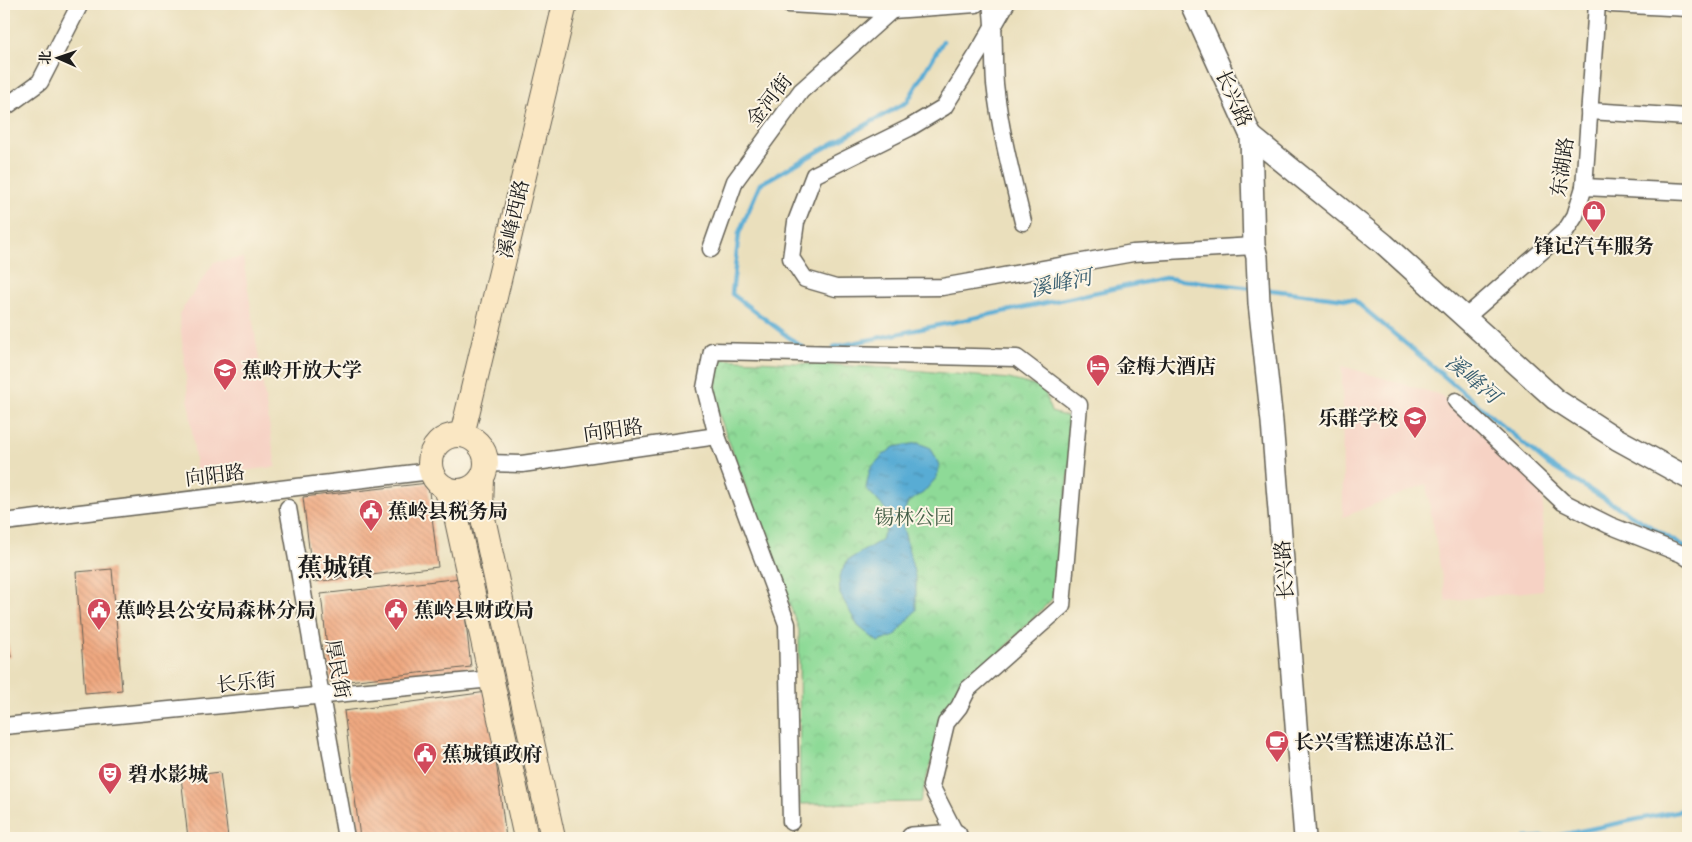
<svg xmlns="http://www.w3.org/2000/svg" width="1692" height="842" font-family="'IM FELL Great Primer','Noto Serif SC',serif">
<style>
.built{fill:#f6d2c4}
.park{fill:url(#park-crowns);stroke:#557b5a}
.water{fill:url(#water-ripples);stroke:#3a6478}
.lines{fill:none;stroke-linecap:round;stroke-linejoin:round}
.stream{stroke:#58acd4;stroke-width:4.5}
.building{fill:url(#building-back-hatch)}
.minor-casing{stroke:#646054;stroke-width:19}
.tertiary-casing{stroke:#646054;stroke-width:24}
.secondary-casing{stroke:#646054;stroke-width:26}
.minor{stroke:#fff;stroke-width:16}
.tertiary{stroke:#fff;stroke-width:21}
.secondary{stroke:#fae7c3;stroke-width:24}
.labels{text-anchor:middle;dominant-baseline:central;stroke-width:4;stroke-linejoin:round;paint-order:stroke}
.street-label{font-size:20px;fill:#1c1c1c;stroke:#fcf5e5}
.poi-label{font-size:20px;font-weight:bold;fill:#1c1c1c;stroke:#fcf5e5;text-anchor:start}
.park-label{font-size:20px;fill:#445e47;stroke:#fcf5e5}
.water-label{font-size:21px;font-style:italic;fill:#375d6f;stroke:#fcf5e5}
.district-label{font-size:25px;font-weight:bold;fill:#1c1c1c;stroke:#fcf5e5}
</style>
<defs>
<pattern id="park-crowns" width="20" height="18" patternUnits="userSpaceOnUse" patternTransform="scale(1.25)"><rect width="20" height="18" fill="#8eda97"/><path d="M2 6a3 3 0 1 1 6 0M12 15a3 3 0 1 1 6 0" fill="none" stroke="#7aba82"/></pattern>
<pattern id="water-ripples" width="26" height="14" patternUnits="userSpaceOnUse" patternTransform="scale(1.25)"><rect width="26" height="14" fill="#58acd4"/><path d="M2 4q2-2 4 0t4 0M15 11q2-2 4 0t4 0" fill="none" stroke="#488bab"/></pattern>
<pattern id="building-back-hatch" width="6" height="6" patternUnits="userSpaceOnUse" patternTransform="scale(1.25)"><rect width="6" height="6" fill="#efa880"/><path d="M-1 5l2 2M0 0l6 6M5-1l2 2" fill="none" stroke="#cc906e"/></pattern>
</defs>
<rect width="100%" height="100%" fill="#fcf5e5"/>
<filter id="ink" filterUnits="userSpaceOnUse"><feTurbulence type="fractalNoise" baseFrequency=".02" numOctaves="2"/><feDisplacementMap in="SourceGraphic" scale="10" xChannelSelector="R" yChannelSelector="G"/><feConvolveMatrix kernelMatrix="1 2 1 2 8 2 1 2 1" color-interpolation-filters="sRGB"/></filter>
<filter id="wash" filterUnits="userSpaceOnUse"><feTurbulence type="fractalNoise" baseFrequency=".0096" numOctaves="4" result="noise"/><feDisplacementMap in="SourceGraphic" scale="20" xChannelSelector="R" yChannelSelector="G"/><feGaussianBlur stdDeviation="1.12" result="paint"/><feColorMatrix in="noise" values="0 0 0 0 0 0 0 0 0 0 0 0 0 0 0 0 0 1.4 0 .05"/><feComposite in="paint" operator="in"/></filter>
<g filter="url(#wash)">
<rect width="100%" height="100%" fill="#eadfbc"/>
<g class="built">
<path d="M243,258L276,467L197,476L179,314L214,262Z"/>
<path d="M1342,366L1441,395L1543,491V590L1446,601L1426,484L1343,517Z"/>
</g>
<path class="park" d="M718,359L890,368L1009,379L1044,388L1051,412L1076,419L1053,598L1008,644L940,730L920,802L800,804L799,630L715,404Z"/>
<path class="water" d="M918,443L931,448L939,465L937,477L923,493L908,502L901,519L916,580V610L895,636L878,642L858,626L840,594L839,576L848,560L880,541L888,526L886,510L866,488L870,469L882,456L894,447Z"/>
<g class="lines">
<g class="stream">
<path d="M1263,289L1354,300L1549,465L1684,547"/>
<path d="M834,347L1165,278L1253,288"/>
<path d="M803,348L732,294L739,233L760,184L907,102L943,41"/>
<path d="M1525,838L1556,836L1688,809"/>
</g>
</g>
<g id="blocks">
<g class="building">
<path d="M428,483L438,567L313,582L303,497Z"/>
<path d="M112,569L122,690L85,693L76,572Z"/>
<path d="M461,578L471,667L331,683L321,594Z"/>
<path d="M4,626L11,657L4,658Z"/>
<path d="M487,692L506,838H360L344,711Z"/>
<path d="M220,772L228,838H188L181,777Z"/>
</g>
</g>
</g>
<g filter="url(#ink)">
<use href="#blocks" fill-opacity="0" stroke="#646054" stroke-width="1"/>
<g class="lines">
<g class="minor-casing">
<g id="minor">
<path d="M789,4L892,10L976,4"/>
<path d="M991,4C995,30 993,57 995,84C1000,131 1012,176 1023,222"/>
<path d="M1006,4L978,53L944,107L909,128L814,175L796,222L791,258L805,279L836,288L942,287L1133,253L1254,246"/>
<path d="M1611,4L1688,8"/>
<path d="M4,108L40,82L80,4"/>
<path d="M1589,111L1688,117"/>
<path d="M1584,187L1688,192"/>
<path d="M711,249L735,181L801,91L892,10L897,4"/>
<path d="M1465,318L1566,230L1575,216L1584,187L1597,4"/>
<path d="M1456,401L1563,502L1609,525L1682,554L1688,558"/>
<path d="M486,463L522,464L717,436"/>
<path d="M288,508L346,838"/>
<path d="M4,522L431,471"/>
<path d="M4,726L492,679"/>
<path d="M791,822L787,624L717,436L705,388L712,351L1017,358L1079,405L1062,606L968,689L959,707L946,723L931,786L956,835"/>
</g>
</g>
<g class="tertiary-casing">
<g id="tertiary">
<path d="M1191,4L1251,136L1254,246L1257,257L1259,303L1272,422L1305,838"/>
<path d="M1251,136L1384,244L1555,399L1617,439L1688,478"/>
<path d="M912,838L956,835"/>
</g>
</g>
<g class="secondary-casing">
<g id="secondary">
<path d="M462,435L565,4"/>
<circle cx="458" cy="463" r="28"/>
<path d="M482,478L481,509L553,838"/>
<path d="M446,489L456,516L526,838"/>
</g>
</g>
<use href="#minor" class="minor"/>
<use href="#tertiary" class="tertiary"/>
<use href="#secondary" class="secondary"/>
</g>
</g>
<defs>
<g id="shop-pin" transform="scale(1.25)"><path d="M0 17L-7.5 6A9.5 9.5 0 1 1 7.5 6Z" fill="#d1495b" stroke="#fcf5e5"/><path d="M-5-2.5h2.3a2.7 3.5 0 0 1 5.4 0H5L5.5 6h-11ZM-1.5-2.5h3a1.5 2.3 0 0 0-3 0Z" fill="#fff"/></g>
<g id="hotel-pin" transform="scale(1.25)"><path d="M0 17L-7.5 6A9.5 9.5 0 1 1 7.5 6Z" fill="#d1495b" stroke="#fcf5e5"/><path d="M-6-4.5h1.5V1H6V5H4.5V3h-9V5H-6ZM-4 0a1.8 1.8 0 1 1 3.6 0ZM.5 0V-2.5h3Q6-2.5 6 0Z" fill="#fff"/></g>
<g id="university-pin" transform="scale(1.25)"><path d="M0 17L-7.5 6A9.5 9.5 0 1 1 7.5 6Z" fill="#d1495b" stroke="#fcf5e5"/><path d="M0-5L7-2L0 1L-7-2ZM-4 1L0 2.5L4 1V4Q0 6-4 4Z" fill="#fff"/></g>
<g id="school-pin" transform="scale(1.25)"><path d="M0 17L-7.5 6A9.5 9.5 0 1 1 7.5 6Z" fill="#d1495b" stroke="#fcf5e5"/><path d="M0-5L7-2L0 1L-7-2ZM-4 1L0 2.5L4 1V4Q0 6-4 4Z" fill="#fff"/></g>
<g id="civic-pin" transform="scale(1.25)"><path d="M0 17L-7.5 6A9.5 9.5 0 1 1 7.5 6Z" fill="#d1495b" stroke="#fcf5e5"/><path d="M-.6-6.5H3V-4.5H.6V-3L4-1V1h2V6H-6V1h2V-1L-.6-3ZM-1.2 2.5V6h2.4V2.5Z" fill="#fff"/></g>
<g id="cafe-pin" transform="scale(1.25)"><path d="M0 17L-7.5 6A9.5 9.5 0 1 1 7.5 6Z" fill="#d1495b" stroke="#fcf5e5"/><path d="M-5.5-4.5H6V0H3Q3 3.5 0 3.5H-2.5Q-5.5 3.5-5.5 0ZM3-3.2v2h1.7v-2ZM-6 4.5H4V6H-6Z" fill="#fff"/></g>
<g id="theatre-pin" transform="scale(1.25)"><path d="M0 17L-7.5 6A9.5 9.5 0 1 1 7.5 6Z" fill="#d1495b" stroke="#fcf5e5"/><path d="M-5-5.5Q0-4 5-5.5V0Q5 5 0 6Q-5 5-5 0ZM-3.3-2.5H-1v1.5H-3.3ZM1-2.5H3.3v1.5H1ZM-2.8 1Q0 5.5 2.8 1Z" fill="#fff"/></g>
</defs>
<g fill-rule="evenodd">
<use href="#shop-pin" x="1594" y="212"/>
<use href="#hotel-pin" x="1098" y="366"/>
<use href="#university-pin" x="225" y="370"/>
<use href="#school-pin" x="1415" y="418"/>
<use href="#civic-pin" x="371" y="511"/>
<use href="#civic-pin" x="99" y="610"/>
<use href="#civic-pin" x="396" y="610"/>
<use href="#cafe-pin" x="1277" y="742"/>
<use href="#civic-pin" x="425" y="754"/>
<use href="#theatre-pin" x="110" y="774"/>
</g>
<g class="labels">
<g class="street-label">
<text transform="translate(1234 98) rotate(66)">长兴路</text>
<text transform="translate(769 100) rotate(-52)">金河街</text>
<text transform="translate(1562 167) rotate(-82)">东湖路</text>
<text transform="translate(513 219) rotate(-77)">溪峰西路</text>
<text transform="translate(613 430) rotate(-8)">向阳路</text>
<text transform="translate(215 475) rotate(-7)">向阳路</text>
<text transform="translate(1284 570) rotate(-94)">长兴路</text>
<text transform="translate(338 669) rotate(80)">厚民街</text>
<text transform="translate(246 682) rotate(-6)">长乐街</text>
</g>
<g class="poi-label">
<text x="1594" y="246" text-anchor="middle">锋记汽车服务</text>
<text x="1116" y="366">金梅大酒店</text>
<text x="242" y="370">蕉岭开放大学</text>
<text x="1398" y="418" text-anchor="end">乐群学校</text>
<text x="388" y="511">蕉岭县税务局</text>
<text x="116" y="610">蕉岭县公安局森林分局</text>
<text x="414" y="610">蕉岭县财政局</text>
<text x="1294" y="742">长兴雪糕速冻总汇</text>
<text x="442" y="754">蕉城镇政府</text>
<text x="128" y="774">碧水影城</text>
</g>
<g class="park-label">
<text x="914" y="517">锡林公园</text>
</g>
<g class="water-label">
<text transform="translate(1061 283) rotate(-12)">溪峰河</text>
<text transform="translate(1473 379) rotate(40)">溪峰河</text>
</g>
<g class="district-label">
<text x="335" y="567">蕉城镇</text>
</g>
</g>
<rect width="1692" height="842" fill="none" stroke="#fcf5e5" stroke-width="20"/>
<g transform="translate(58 58) rotate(272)" stroke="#fcf5e5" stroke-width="4" paint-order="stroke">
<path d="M0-4L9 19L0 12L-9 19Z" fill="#1c1c1c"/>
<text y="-8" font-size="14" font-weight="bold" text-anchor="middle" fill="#1c1c1c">北</text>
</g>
</svg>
